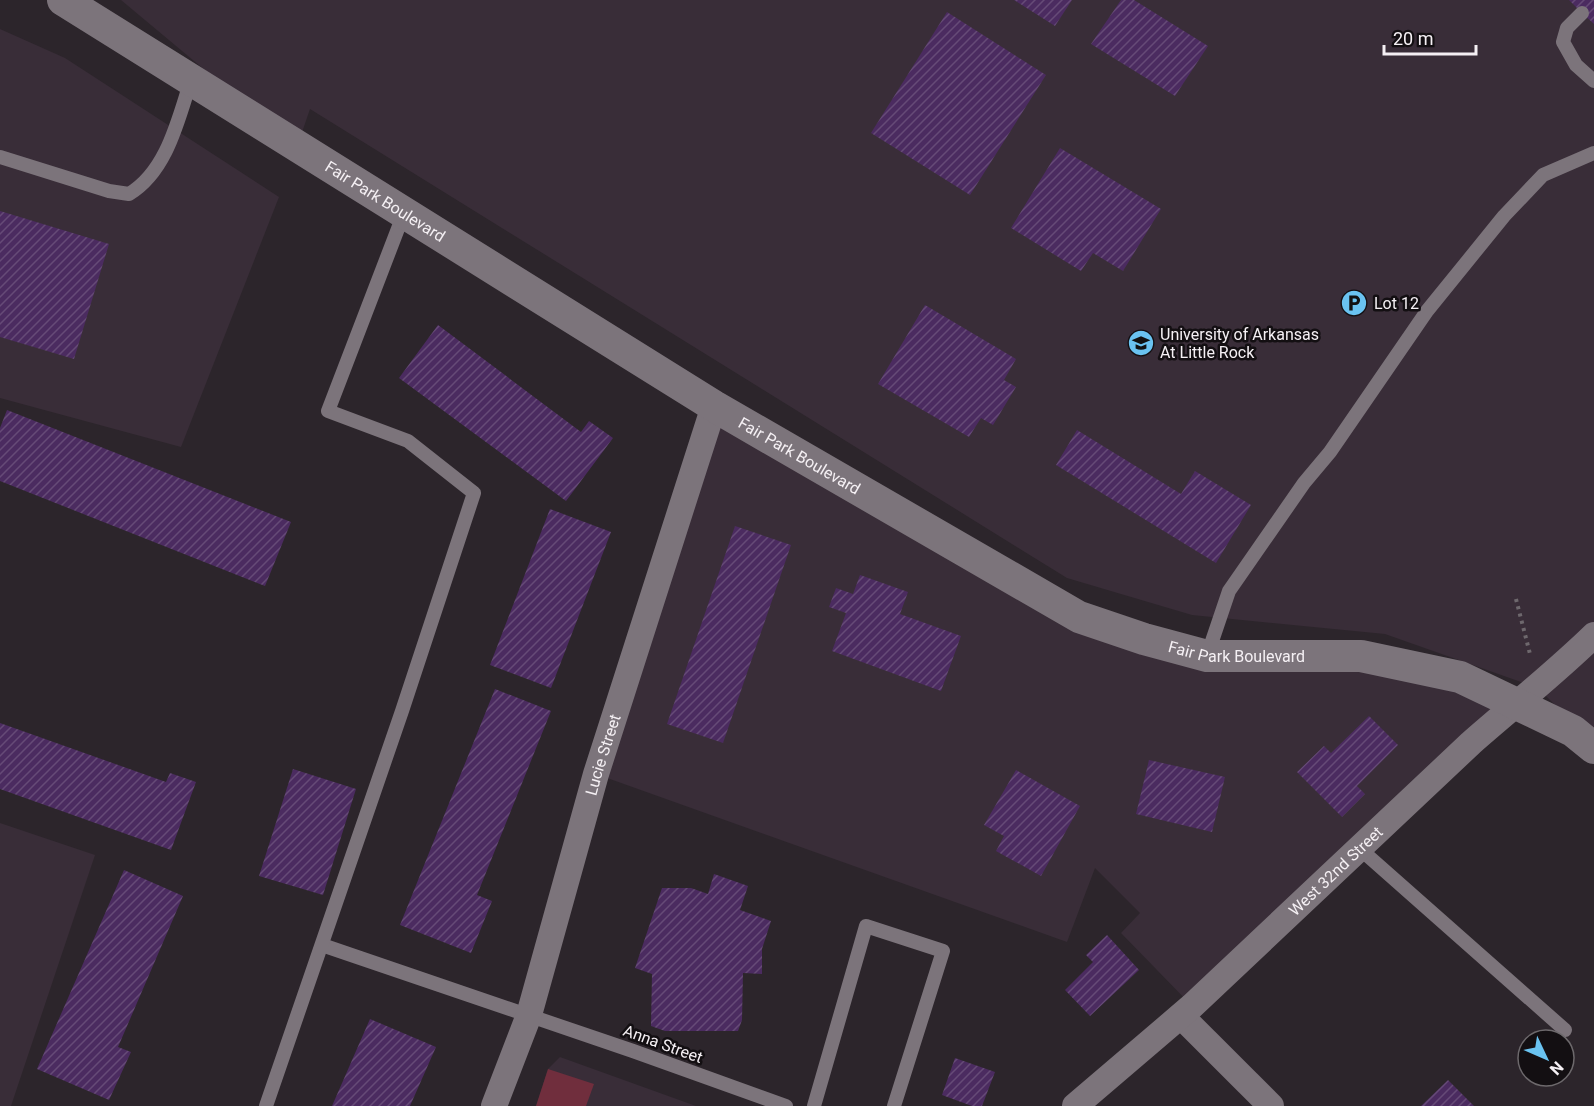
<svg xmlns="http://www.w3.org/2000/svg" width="1594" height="1106" font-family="Roboto,sans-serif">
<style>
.built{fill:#392d38}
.park{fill:#702e3d}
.building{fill:url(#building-hatch)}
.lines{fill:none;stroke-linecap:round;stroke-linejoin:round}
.path{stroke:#6e686d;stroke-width:4;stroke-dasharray:3 4.5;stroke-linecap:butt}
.service{stroke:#7c747b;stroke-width:14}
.minor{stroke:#7c747b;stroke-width:26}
.tertiary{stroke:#7c747b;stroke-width:32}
.labels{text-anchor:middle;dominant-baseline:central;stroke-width:5;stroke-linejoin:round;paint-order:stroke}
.street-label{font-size:16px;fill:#f5f0f4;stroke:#130f12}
.poi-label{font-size:16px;fill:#f5f0f4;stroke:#130f12;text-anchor:start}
</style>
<defs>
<pattern id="building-hatch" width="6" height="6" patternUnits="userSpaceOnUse" patternTransform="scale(1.5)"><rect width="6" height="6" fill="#4b2b60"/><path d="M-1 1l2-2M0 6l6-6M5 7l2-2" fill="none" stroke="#664a77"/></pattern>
</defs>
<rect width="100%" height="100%" fill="#2c252b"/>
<g class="built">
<path d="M121,0H1594V744L1538,688L1385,634L1192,615L1067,578L310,109L297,147Z"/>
<path d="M0,29L65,58L279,197L181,447L0,398Z"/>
<path d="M714,406L1079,617L1207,656H1361L1518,702L1192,1006L1121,933L1140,913L1095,868L1067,942L596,774Z"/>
<path d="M0,823L95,855L11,1106H0Z"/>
<path d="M560,1057L696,1106H536L548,1069Z"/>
</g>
<path class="park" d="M548,1069L594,1084L586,1106H536Z"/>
<g class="building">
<path d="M1014,0H1072L1055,26Z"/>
<path d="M1121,0H1134L1208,46L1175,96L1091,44Z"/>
<path d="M1569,0H1594V24L1582,13Z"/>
<path d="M947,12L1046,75L970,195L871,133Z"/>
<path d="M1060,148L1161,209L1123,271L1093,253L1081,271L1011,228Z"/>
<path d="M0,211L109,244L74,359L0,337Z"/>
<path d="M925,305L1016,359L1004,380L1016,387L993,425L981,418L969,437L878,384Z"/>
<path d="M438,325L581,432L589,421L613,438L566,501L399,378Z"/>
<path d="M7,410L291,522L265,586L0,481V428Z"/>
<path d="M1077,430L1181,494L1195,471L1251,505L1216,563L1056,465Z"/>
<path d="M550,509L611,532L551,688L490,665Z"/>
<path d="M735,526L791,545L723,743L667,724Z"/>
<path d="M860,575L908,592L900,614L961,636L941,691L832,651L846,613L829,607L836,588L853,594Z"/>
<path d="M495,689L551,711L477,895L492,901L471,953L400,925Z"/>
<path d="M1369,716L1398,745L1357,786L1365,794L1342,817L1297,772L1324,746L1331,753Z"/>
<path d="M0,723L166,782L170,773L196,782L171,850L0,789Z"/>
<path d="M1149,760L1225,777L1212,832L1136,814Z"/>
<path d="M293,769L356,789L323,895L259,876Z"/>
<path d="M1016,770L1080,806L1041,876L996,851L1004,836L984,825Z"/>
<path d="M124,870L183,896L118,1047L131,1052L109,1100L37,1069Z"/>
<path d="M714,874L748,886L740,910L771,921L762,949V974L743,973L742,1020L738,1031H665L651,1026L652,974L635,968L662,888H691L708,894Z"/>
<path d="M1107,935L1139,970L1090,1016L1065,990L1093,962L1086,955Z"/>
<path d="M370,1019L436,1047L410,1106H332Z"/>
<path d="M955,1058L995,1072L982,1106H972L942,1095Z"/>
<path d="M1448,1080L1474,1106H1421Z"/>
</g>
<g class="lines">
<path class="path" d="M1516,599L1530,654"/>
<g class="service">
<path d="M1582,13L1567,28L1563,42L1576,65L1594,81"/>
<path d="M0,157L109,191L129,194C167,171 178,120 191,80"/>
<path d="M1207,656L1229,591L1304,483L1330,452L1427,311L1504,216L1543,175L1594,153"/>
<path d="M1359,848L1565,1030"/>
<path d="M322,945L633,1051L786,1106"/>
<path d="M266,1106L402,711L474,493L408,441L328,411L404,213"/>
<path d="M814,1106L866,926L943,951L894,1106"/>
</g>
<g class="minor">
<path d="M1181,1016L1271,1106"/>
<path id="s1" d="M494,1106L529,1015L596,774L714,406"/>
<path id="s2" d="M1075,1106L1192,1006L1471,743C1512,707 1555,673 1594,635"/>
</g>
<path class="tertiary" id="s3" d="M63,0L714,406L1079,617L1144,639L1207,656H1361L1460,677L1573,731L1594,748"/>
</g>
<defs>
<g id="parking-disc" transform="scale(1.35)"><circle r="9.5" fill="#6ac3f1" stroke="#130f12"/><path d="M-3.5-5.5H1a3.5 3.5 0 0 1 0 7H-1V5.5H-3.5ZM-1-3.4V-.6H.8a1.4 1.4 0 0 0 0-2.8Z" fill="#111"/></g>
<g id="university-disc" transform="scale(1.35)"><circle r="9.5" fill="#6ac3f1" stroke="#130f12"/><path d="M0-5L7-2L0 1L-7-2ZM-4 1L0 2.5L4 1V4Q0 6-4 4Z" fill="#111"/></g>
</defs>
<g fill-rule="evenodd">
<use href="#parking-disc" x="1354" y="303"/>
<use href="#university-disc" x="1141" y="343"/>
</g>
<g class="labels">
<g class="street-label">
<text stroke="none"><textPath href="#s3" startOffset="380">Fair Park Boulevard</textPath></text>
<text stroke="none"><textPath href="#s3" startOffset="866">Fair Park Boulevard</textPath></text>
<text stroke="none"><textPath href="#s3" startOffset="1352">Fair Park Boulevard</textPath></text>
<text stroke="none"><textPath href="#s1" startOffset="368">Lucie Street</textPath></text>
<text stroke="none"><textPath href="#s2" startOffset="351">West 32nd Street</textPath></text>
<text transform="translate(663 1044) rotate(20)">Anna Street</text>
</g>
<g class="poi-label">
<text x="1374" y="303">Lot 12</text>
<text x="1160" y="334">University of Arkansas<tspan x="1160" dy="18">At Little Rock</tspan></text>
</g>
</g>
<g transform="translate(1546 1058) rotate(134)"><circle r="28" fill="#130f12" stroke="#6d696c" stroke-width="1.5"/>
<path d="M0-4.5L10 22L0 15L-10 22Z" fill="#6ac3f1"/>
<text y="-9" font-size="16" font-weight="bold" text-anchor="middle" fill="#f5f0f4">N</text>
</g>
<path d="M1384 45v9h92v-9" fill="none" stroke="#f5f0f4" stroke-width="3"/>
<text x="1393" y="45" font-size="18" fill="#f5f0f4" stroke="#130f12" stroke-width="4.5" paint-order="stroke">20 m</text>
</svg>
